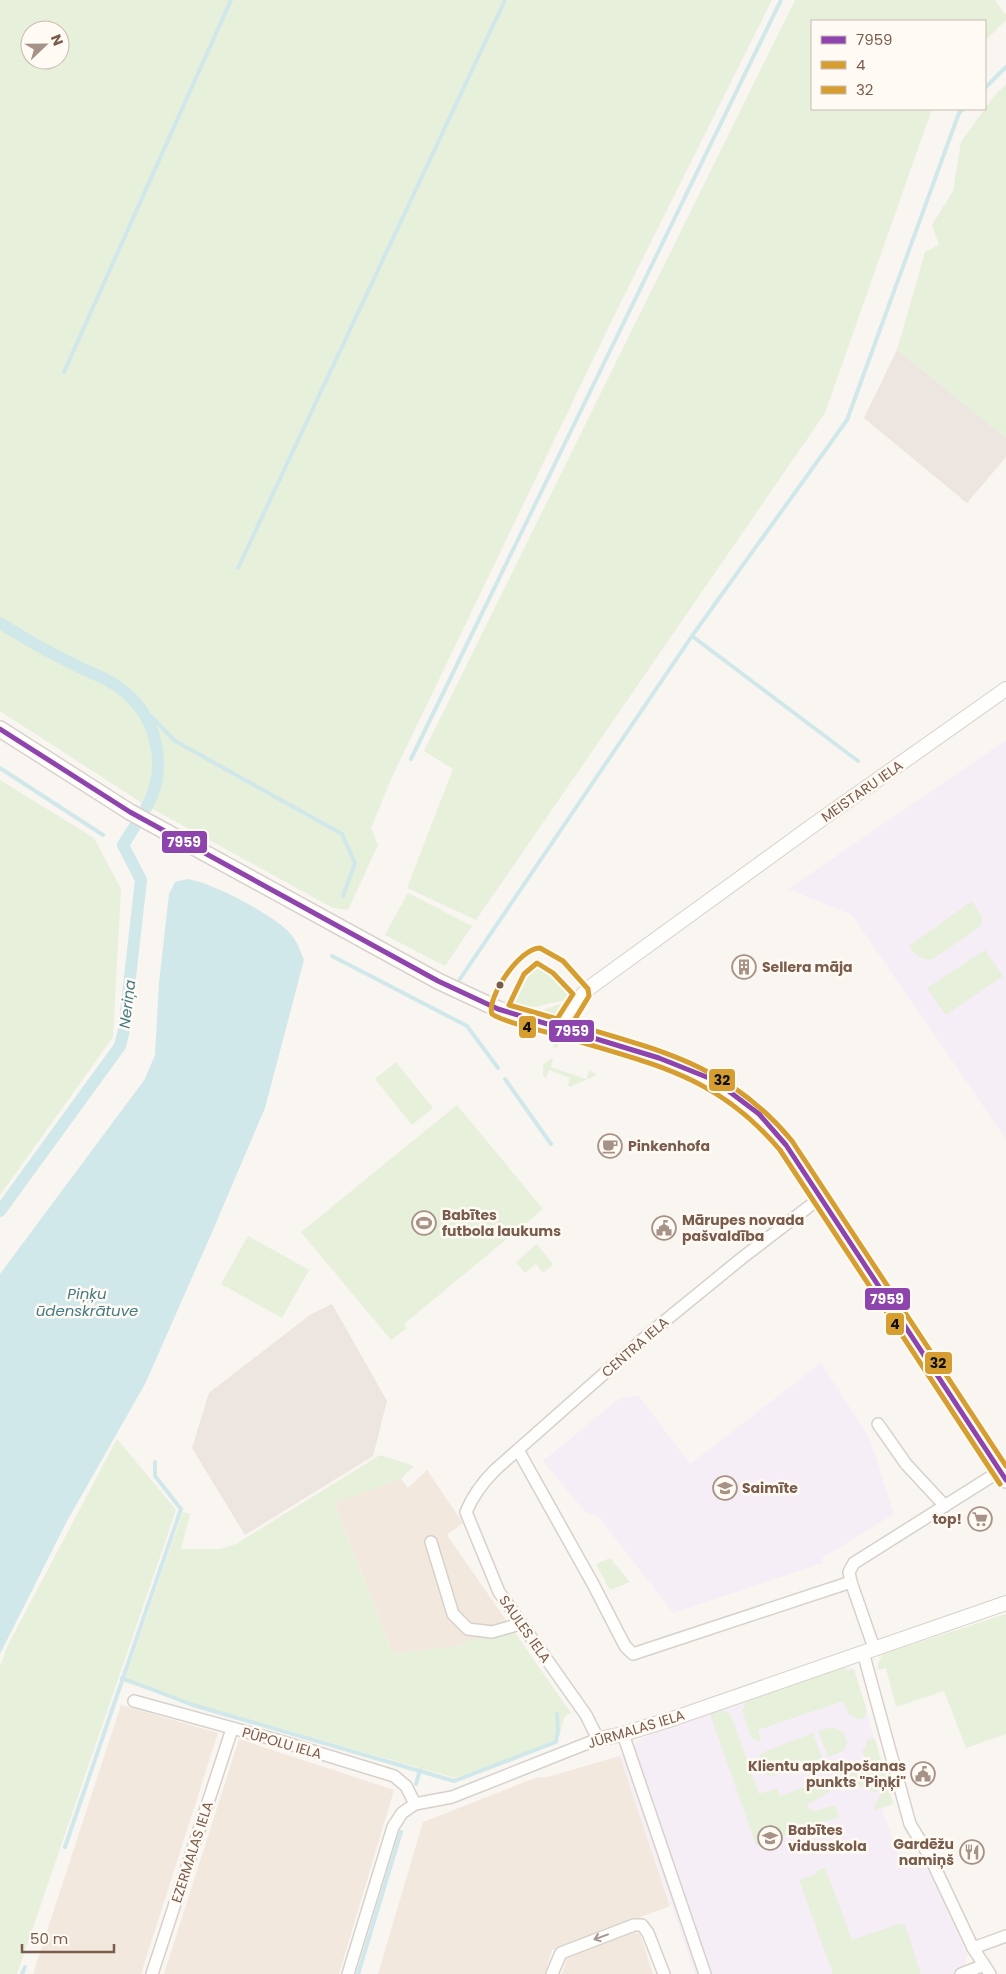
<svg xmlns="http://www.w3.org/2000/svg" width="1006" height="1974" font-family="Poppins,sans-serif">
<style>
.residential{fill:#f2e8de}
.industrial{fill:#ede5e0}
.education{fill:#f6eef6}
.green{fill:#e7f0db;fill-rule:evenodd}
.water{fill:#d0e8ea}
.lines{fill:none;stroke-linecap:round;stroke-linejoin:round}
.stream{stroke:#d0e8ea;stroke-width:4}
.canal{stroke:#d0e8ea;stroke-width:12}
.minor-casing{stroke:#d7d1cb;stroke-width:14}
.tertiary-casing{stroke:#d7d1cb;stroke-width:16}
.secondary-casing{stroke:#d9d2cb;stroke-width:18}
.minor{stroke:#fefefd;stroke-width:11}
.tertiary{stroke:#fefefd;stroke-width:14}
.secondary{stroke:#fefefd;stroke-width:15}
.bus-1-casing{stroke:#fffaf3;stroke-width:9}
.bus-2-casing{stroke:#fffaf3;stroke-width:9}
.bus-3-casing{stroke:#fffaf3;stroke-width:9}
.bus-1{stroke:#8e44ad;stroke-width:5}
.bus-2{stroke:#d69e30;stroke-width:5}
.bus-3{stroke:#d69e30;stroke-width:5}
.oneway{stroke:#a8958b}
.bus-dot{fill:#7a5c4d;stroke:#fffaf3;stroke-width:2}
.labels{text-anchor:middle;dominant-baseline:central;stroke-width:5;stroke-linejoin:round;paint-order:stroke}
.street-label{font-size:14px;fill:#7a5c4d;stroke:#fffaf3}
.poi-label{font-size:14px;font-weight:bold;fill:#7a5c4d;stroke:#fffaf3;text-anchor:start}
.water-label{font-size:15px;font-style:italic;fill:#437c86;stroke:#fffaf3}
.line-badge{stroke:#fffaf3;stroke-width:2}
.badge-label{font-size:14px;text-anchor:middle;font-weight:bold;fill:#fff}
.pale-badge-label{font-size:14px;text-anchor:middle;font-weight:bold;fill:#111}
</style>
<rect width="100%" height="100%" fill="#f9f5f0"/>
<g class="residential">
<path d="M427,1470L463,1523L447,1535L515,1633L465,1641L467,1645L393,1654L334,1502L401,1479L408,1488Z"/>
<path d="M121,1705L218,1733L141,1974H33Z"/>
<path d="M239,1739L394,1790L339,1974H164Z"/>
<path d="M620,1756L670,1906L552,1950L545,1974H378L423,1822L538,1777L544,1778Z"/>
<path d="M635,1932L640,1934L653,1974H562L567,1958Z"/>
</g>
<g class="industrial">
<path d="M897,350L1006,438V457L967,503L864,418Z"/>
<path d="M332,1304L387,1401L373,1456L245,1535L192,1448L209,1393L311,1314Z"/>
</g>
<g class="education">
<path d="M1006,740V1139L852,915L788,889Z"/>
<path d="M821,1363L869,1437L894,1514L822,1558L823,1563L673,1613L598,1516L585,1512L543,1461L620,1398L639,1396L690,1464Z"/>
<path d="M845,1666L854,1669L893,1804L882,1809L903,1866L924,1858L967,1955L965,1963L970,1974H695L620,1756L643,1737Z"/>
</g>
<g class="green">
<path d="M0,0H772L614,316L392,777L371,828L378,845L348,910L333,908L142,803L0,711ZM30,30H60V60H30Z"/>
<path d="M795,0H995L1006,15V20L985,41V21H812V109H932L825,413L476,920L407,888L453,769L424,751Z"/>
<path d="M1006,84V438L897,350L925,252L939,245L932,225L953,191L961,142L994,96Z"/>
<path d="M0,780L94,838L121,889L113,1037L0,1195Z"/>
<path d="M408,893L472,926L445,966L385,935Z"/>
<path d="M972,901L982,917L981,926L933,959C921,960 916,956 909,946Z"/>
<path d="M985,950L1003,976L946,1015L927,988Z"/>
<path d="M535,964C553,963 574,982 567,1001C543,1002 540,1012 513,1003L511,994L527,968Z"/>
<path d="M561,1004L565,1006C553,1021 540,1016 525,1010H542Z"/>
<path d="M559,1038L626,1058V1060L560,1040L557,1048L553,1047L556,1039Z"/>
<path d="M550,1059H553L551,1067L586,1079L589,1070L597,1075L570,1087L568,1085L570,1078L549,1070L546,1078L543,1076V1065Z"/>
<path d="M396,1062L433,1108L412,1125L375,1079Z"/>
<path d="M457,1105L543,1209L404,1324L407,1328L391,1340L301,1232Z"/>
<path d="M248,1236L309,1270L282,1318L221,1284Z"/>
<path d="M537,1244L553,1265L543,1273L536,1264L525,1273L516,1262Z"/>
<path d="M117,1439L176,1510L17,1974H0V1666L8,1645Z"/>
<path d="M380,1455L414,1466L401,1479L334,1503L393,1654L466,1645L465,1641L515,1633L571,1713L565,1716L558,1739L553,1745L455,1778L166,1696L124,1682L183,1512L190,1514L181,1549H220L236,1544Z"/>
<path d="M610,1558L630,1582L610,1590L596,1564Z"/>
<path d="M1006,1614V1734L966,1748L944,1691L896,1707L886,1668L878,1670V1663L883,1654Z"/>
<path d="M845,1666L847,1671L854,1669L867,1711L864,1718L858,1720L852,1715L850,1716L843,1701L758,1730L761,1740L757,1741L751,1737L742,1710L748,1700Z"/>
<path d="M721,1710L729,1713L732,1718L759,1794L777,1788L780,1796L829,1778L830,1792L808,1804V1808L815,1811L835,1805L839,1817L756,1845L710,1714Z"/>
<path d="M832,1727L843,1731L847,1743L843,1751L828,1757L818,1731Z"/>
<path d="M813,1733L822,1758L776,1775L770,1776L763,1772L759,1758L761,1753Z"/>
<path d="M871,1739H875L886,1777L876,1793L843,1779L841,1774L867,1764L862,1750L865,1749L867,1740Z"/>
<path d="M887,1780L893,1804L875,1810L874,1807Z"/>
<path d="M825,1867L852,1940L902,1923L905,1925L921,1974H833L799,1880L816,1874V1871Z"/>
</g>
<path class="water" d="M188,879C215,884 267,912 287,930C296,939 300,949 304,960L265,1108L213,1230L145,1384L67,1521L0,1654V1274L145,1079L155,1055L159,983L169,894L175,882Z"/>
<g class="lines">
<g class="stream">
<path d="M985,88L1006,67"/>
<path d="M64,372L231,0"/>
<path d="M238,568L505,0"/>
<path d="M692,636L858,761"/>
<path d="M138,703L175,741L342,834L355,863L343,896"/>
<path d="M411,759L781,0"/>
<path d="M0,768L103,835"/>
<path d="M332,956L467,1026L498,1068"/>
<path d="M460,979L692,636L847,420L959,113L963,109"/>
<path d="M505,1079L551,1144"/>
<path d="M122,1678L193,1705L454,1781L556,1742L558,1730L557,1714"/>
<path d="M416,1784L420,1770"/>
<path d="M65,1847L181,1509L155,1476V1462"/>
<path d="M22,1974L25,1967"/>
<path d="M358,1974L401,1832"/>
</g>
<g class="canal">
<path d="M0,623C25,639 50,653 77,666C91,673 109,679 121,689C158,717 169,768 146,808"/>
<path d="M0,1211L120,1046L124,1030L141,880L123,845L135,826"/>
</g>
<g class="minor-casing">
<g id="minor">
<path d="M878,1424L906,1464L945,1506"/>
<path d="M518,1450L593,1584L625,1646L633,1654L851,1582L874,1648"/>
<path d="M431,1542L453,1614L468,1629L492,1632L520,1624"/>
<path d="M851,1582L849,1572L854,1563L1000,1471"/>
<path d="M863,1652L910,1824L930,1857L973,1948L990,1974"/>
<path d="M134,1701L280,1741L394,1776L406,1786L415,1804"/>
<path d="M623,1734L705,1974"/>
<path d="M973,1948L1006,1936"/>
<path d="M152,1974L232,1729"/>
<path d="M348,1974L393,1827L402,1813L415,1804L452,1797L598,1739L586,1715L499,1592L466,1512C473,1495 482,1483 495,1470L650,1333L742,1258L820,1198"/>
<path d="M552,1974L561,1953L634,1925H642L648,1933L664,1974"/>
<path d="M961,1974L984,1965"/>
</g>
</g>
<g class="tertiary-casing">
<g id="tertiary">
<path d="M560,1028L571,1007L589,988L812,826L1006,689"/>
<path d="M598,1739L623,1734L672,1719L1006,1603"/>
</g>
</g>
<g class="secondary-casing">
<path id="secondary" d="M0,729L130,812L438,981L498,1009L659,1058L714,1080L759,1114L786,1145L1006,1480"/>
</g>
<use href="#minor" class="minor"/>
<use href="#tertiary" class="tertiary"/>
<use href="#secondary" class="secondary"/>
<g class="bus-1-casing">
<path id="bus-1" d="M0,729L130,812L438,981L498,1009L659,1058L714,1080L759,1114L786,1145L1006,1480"/>
</g>
<g class="bus-2-casing">
<path id="bus-2" d="M572,1024L589,996L588,989L563,961L540,948C519,948 486,999 492,1014C505,1023 544,1031 561,1036C651,1064 716,1074 780,1150L1000,1484"/>
</g>
<g class="bus-3-casing">
<g id="bus-3">
<path d="M537,963L553,973L573,994L557,1019L509,1005L524,974Z"/>
<path d="M572,1024C662,1051 729,1065 792,1141L1006,1466"/>
</g>
</g>
<use href="#bus-1" class="bus-1"/>
<use href="#bus-2" class="bus-2"/>
<use href="#bus-3" class="bus-3"/>
</g>
<defs><path id="oneway-shaft" d="M-6 0H5M1.5-3L5.5 0L1.5 3" fill="none" stroke-width="1.6" stroke-linecap="round" stroke-linejoin="round" transform="scale(1.25)"/></defs>
<use class="oneway" href="#oneway-shaft" transform="translate(601 1937) rotate(160)"/>
<defs>
<g id="building-ring" transform="scale(1.25)"><circle r="9.5" fill="#fffaf3" stroke="#a69286" stroke-width="1.5"/><path d="M-4-6H4V6H1V3H-1V6H-4ZM-2.5-4.3h1.7v1.8h-1.7ZM.8-4.3h1.7v1.8H.8ZM-2.5-1h1.7V.8h-1.7ZM.8-1h1.7V.8H.8Z" fill="#a69286"/></g>
<g id="cafe-ring" transform="scale(1.25)"><circle r="9.5" fill="#fffaf3" stroke="#a69286" stroke-width="1.5"/><path d="M-5.5-4.5H6V0H3Q3 3.5 0 3.5H-2.5Q-5.5 3.5-5.5 0ZM3-3.2v2h1.7v-2ZM-6 4.5H4V6H-6Z" fill="#a69286"/></g>
<g id="stadium-ring" transform="scale(1.25)"><circle r="9.5" fill="#fffaf3" stroke="#a69286" stroke-width="1.5"/><path d="M0-5a6.5 5 0 1 0 0 10a6.5 5 0 1 0 0-10ZM-3.5-1.8h7v3.6h-7Z" fill="#a69286"/></g>
<g id="civic-ring" transform="scale(1.25)"><circle r="9.5" fill="#fffaf3" stroke="#a69286" stroke-width="1.5"/><path d="M-.6-6.5H3V-4.5H.6V-3L4-1V1h2V6H-6V1h2V-1L-.6-3ZM-1.2 2.5V6h2.4V2.5Z" fill="#a69286"/></g>
<g id="school-ring" transform="scale(1.25)"><circle r="9.5" fill="#fffaf3" stroke="#a69286" stroke-width="1.5"/><path d="M0-5L7-2L0 1L-7-2ZM-4 1L0 2.5L4 1V4Q0 6-4 4Z" fill="#a69286"/></g>
<g id="supermarket-ring" transform="scale(1.25)"><circle r="9.5" fill="#fffaf3" stroke="#a69286" stroke-width="1.5"/><path d="M-6-5.5h2.5l.6 2H6L4.5 2H-2.5L-4.4-4H-6ZM-1.5 3.2a1.3 1.3 0 1 0 .1 0ZM3 3.2a1.3 1.3 0 1 0 .1 0Z" fill="#a69286"/></g>
<g id="restaurant-ring" transform="scale(1.25)"><circle r="9.5" fill="#fffaf3" stroke="#a69286" stroke-width="1.5"/><path d="M-5-6h1v4h1v-4h1v4h1v-4h1v5L-1.5 .5V6h-2V.5L-5-1ZM5-6V6H3V1.5H1.5Q1.5-4 5-6Z" fill="#a69286"/></g>
</defs>
<g fill-rule="evenodd">
<use href="#building-ring" x="744" y="967"/>
<use href="#cafe-ring" x="610" y="1146"/>
<use href="#stadium-ring" x="424" y="1223"/>
<use href="#civic-ring" x="664" y="1228"/>
<use href="#school-ring" x="725" y="1488"/>
<use href="#supermarket-ring" x="980" y="1519"/>
<use href="#civic-ring" x="923" y="1774"/>
<use href="#school-ring" x="770" y="1838"/>
<use href="#restaurant-ring" x="972" y="1852"/>
</g>
<circle class="bus-dot" cx="500" cy="985" r="4.5"/>
<g class="labels">
<g class="street-label">
<text transform="translate(862 791) rotate(-35)">MEISTARU IELA</text>
<text transform="translate(635 1347) rotate(-41)">CENTRA IELA</text>
<text transform="translate(525 1629) rotate(55)">SAULES IELA</text>
<text transform="translate(636 1729) rotate(-17)">JŪRMALAS IELA</text>
<text transform="translate(282 1743) rotate(16)">PŪPOLU IELA</text>
<text transform="translate(192 1852) rotate(-72)">EZERMALAS IELA</text>
</g>
<g class="poi-label">
<text x="762" y="967">Sellera māja</text>
<text x="628" y="1146">Pinkenhofa</text>
<text x="442" y="1215">Babītes<tspan x="442" dy="16">futbola laukums</tspan></text>
<text x="682" y="1220">Mārupes novada<tspan x="682" dy="16">pašvaldība</tspan></text>
<text x="742" y="1488">Saimīte</text>
<text x="962" y="1519" text-anchor="end">top!</text>
<text x="906" y="1766" text-anchor="end">Klientu apkalpošanas<tspan x="906" dy="16">punkts "Piņķi"</tspan></text>
<text x="788" y="1830">Babītes<tspan x="788" dy="16">vidusskola</tspan></text>
<text x="954" y="1844" text-anchor="end">Gardēžu<tspan x="954" dy="16">namiņš</tspan></text>
</g>
<g class="water-label">
<text transform="translate(127 1004) rotate(-83)">Neriņa</text>
<text x="87" y="1293">Piņķu<tspan x="87" dy="17">ūdenskrātuve</tspan></text>
</g>
</g>
<g class="line-badge">
<rect x="161" y="830" width="47" height="24" rx="5" fill="#8e44ad"/>
<rect x="518" y="1015" width="19" height="24" rx="5" fill="#d69e30"/>
<rect x="548" y="1019" width="47" height="24" rx="5" fill="#8e44ad"/>
<rect x="708" y="1068" width="28" height="24" rx="5" fill="#d69e30"/>
<rect x="864" y="1287" width="47" height="24" rx="5" fill="#8e44ad"/>
<rect x="885" y="1312" width="20" height="24" rx="5" fill="#d69e30"/>
<rect x="924" y="1351" width="29" height="24" rx="5" fill="#d69e30"/>
</g>
<g class="badge-label">
<text x="184" y="847">7959</text>
<text x="572" y="1036">7959</text>
<text x="887" y="1304">7959</text>
</g>
<g class="pale-badge-label">
<text x="527" y="1032">4</text>
<text x="722" y="1085">32</text>
<text x="895" y="1329">4</text>
<text x="938" y="1368">32</text>
</g>
<rect x="811" y="20" width="175" height="90" fill="#fffaf3" stroke="#cabbb1"/>
<rect x="821" y="36" width="25" height="8" fill="#8e44ad" stroke="#cabbb1"/>
<text x="856" y="45" font-size="15" fill="#7a5c4d">7959</text>
<rect x="821" y="61" width="25" height="8" fill="#d69e30" stroke="#cabbb1"/>
<text x="856" y="70" font-size="15" fill="#7a5c4d">4</text>
<rect x="821" y="86" width="25" height="8" fill="#d69e30" stroke="#cabbb1"/>
<text x="856" y="95" font-size="15" fill="#7a5c4d">32</text>
<g transform="translate(45 45) rotate(68)"><circle r="24" fill="#fffaf3" stroke="#cabbb1"/>
<path d="M0-4L9 19L0 12L-9 19Z" fill="#a69286"/>
<text y="-8" font-size="14" font-weight="bold" text-anchor="middle" fill="#7a5c4d">N</text>
</g>
<path d="M22 1944v8h92v-8" fill="none" stroke="#7a5c4d" stroke-width="2.5"/>
<text x="30" y="1944" font-size="15" fill="#7a5c4d" stroke="#fffaf3" stroke-width="4" paint-order="stroke">50 m</text>
</svg>
